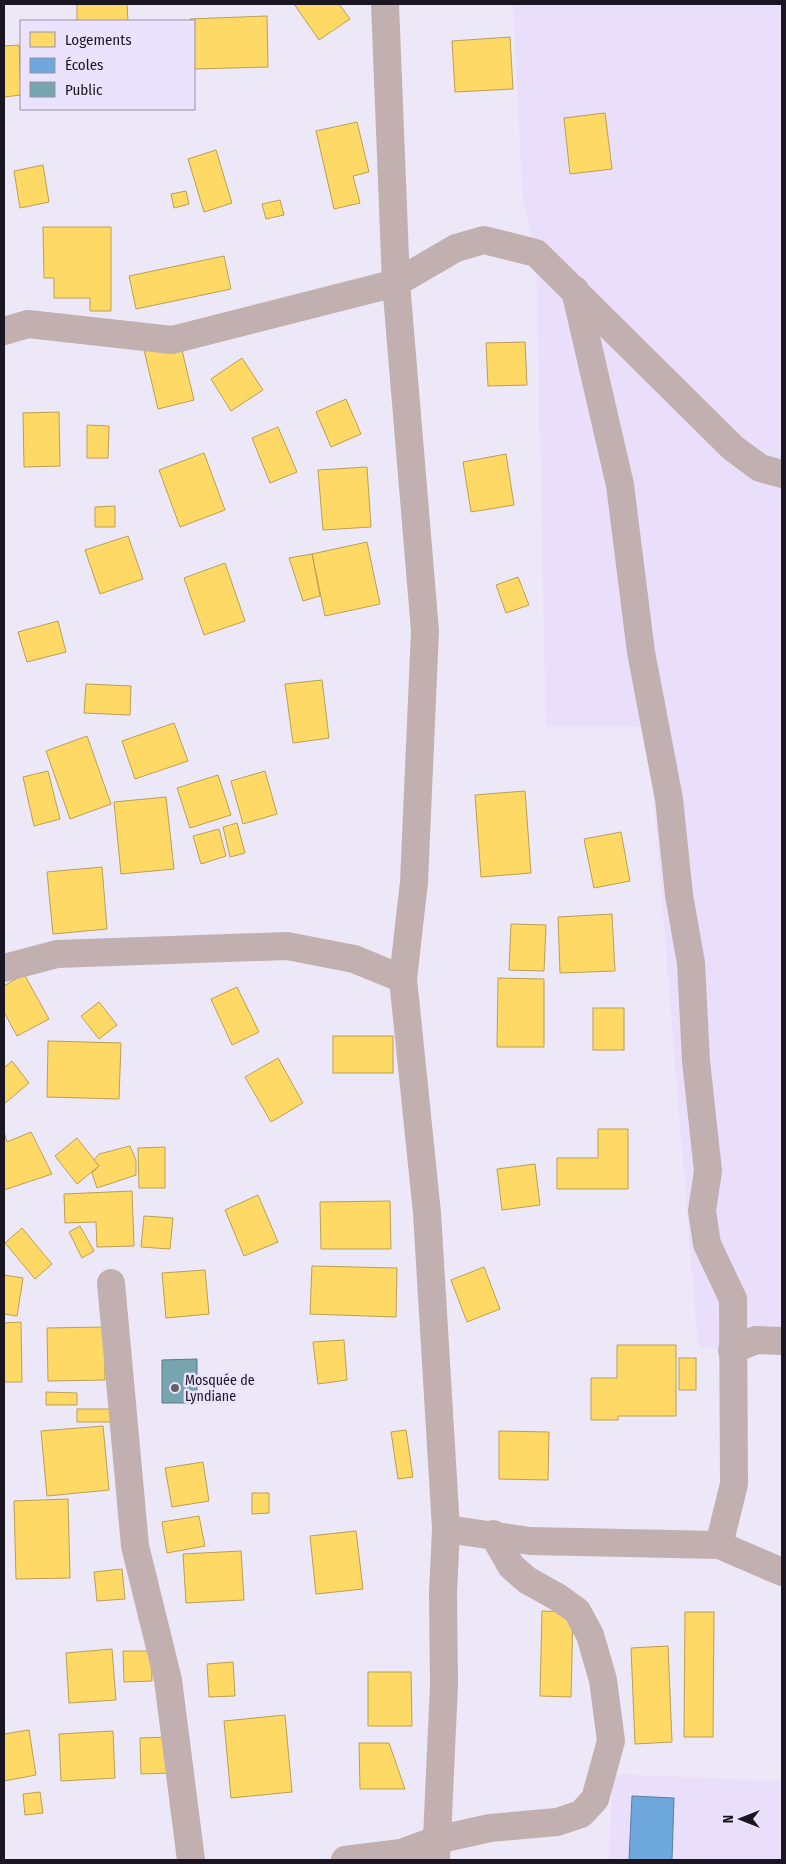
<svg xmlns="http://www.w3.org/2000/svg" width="786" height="1864" font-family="'Fira Sans Condensed',sans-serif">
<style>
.built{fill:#e9dffb}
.homes{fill:#ffd966;stroke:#bb9f52}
.schools{fill:#6fa8dc;stroke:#567ca4}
.public{fill:#76a5af;stroke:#5b7a85}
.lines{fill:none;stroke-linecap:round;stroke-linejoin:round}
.street{stroke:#c2b0b0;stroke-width:28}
.poi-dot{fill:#64606d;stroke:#ebe2fd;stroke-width:2}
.labels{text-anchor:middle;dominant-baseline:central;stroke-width:5;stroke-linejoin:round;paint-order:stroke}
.poi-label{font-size:14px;fill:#1b1722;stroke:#ebe2fd;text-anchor:start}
</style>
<rect width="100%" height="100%" fill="#ede8f7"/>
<g class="built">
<path d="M513,4H782V1348L732,1350L698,1347L648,727H546L536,253L523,202Z"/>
<path d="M612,1774L782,1781V1860H609Z"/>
</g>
<g class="homes">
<path d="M77,4H127L128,21H77Z"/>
<path d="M294,4H339L350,19L319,40Z"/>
<path d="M267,16L268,67L194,69V21H190V19Z"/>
<path d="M510,37L513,89L455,92L452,41Z"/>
<path d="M19,45L21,95L4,97V46Z"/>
<path d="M605,113L612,169L570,174L564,118Z"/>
<path d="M357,122L369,172L353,176L360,203L334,209L316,131Z"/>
<path d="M216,150L232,203L204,212L188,159Z"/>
<path d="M43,165L49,202L20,208L14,171Z"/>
<path d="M186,191L189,204L174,208L171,194Z"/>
<path d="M280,200L284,215L266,219L262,204Z"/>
<path d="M43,227H111V311H90V298H54V278H44Z"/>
<path d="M224,256L231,289L136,309L129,276Z"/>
<path d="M180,342L194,400L158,409L144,350Z"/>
<path d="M525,342L527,385L488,386L486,343Z"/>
<path d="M242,358L263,390L231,411L211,379Z"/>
<path d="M346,399L361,434L331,447L316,412Z"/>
<path d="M59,412L60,466L24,467L23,413Z"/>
<path d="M87,425L109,426L108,458H87Z"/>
<path d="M278,427L297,472L270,483L252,438Z"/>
<path d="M204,453L225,510L180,527L159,470Z"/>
<path d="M506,454L514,505L471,512L463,462Z"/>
<path d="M367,467L371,527L323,530L318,470Z"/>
<path d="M115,506V527H95V507Z"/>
<path d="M128,536L143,579L100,594L85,550Z"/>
<path d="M367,542L380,604L325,616L312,554Z"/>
<path d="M312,554L320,596L303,601L289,558Z"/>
<path d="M225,563L245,621L204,635L184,578Z"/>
<path d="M518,577L529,605L506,613L496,585Z"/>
<path d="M58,621L66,652L27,662L18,632Z"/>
<path d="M322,680L329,738L293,743L285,684Z"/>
<path d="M86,684L131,686L130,715L84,713Z"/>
<path d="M174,723L188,761L135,779L122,741Z"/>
<path d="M87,736L111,804L70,819L46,751Z"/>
<path d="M48,771L60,819L34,826L23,777Z"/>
<path d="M265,771L277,814L243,824L231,781Z"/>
<path d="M218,775L231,815L190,828L177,788Z"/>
<path d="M525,791L531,873L481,877L475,795Z"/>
<path d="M166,797L174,869L121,874L114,802Z"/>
<path d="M237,823L245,853L230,857L223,827Z"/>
<path d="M219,829L226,856L201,864L193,836Z"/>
<path d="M621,832L630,881L594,888L584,839Z"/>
<path d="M102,867L107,929L53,934L47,872Z"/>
<path d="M612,914L615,971L560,973L558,917Z"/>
<path d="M511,924L546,925L544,971L509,970Z"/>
<path d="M24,974L49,1019L17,1036L4,1012V986Z"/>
<path d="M498,978L544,979V1047H497Z"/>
<path d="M237,987L259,1032L232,1045L211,999Z"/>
<path d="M99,1002L117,1025L99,1039L81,1016Z"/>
<rect x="593" y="1008" width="31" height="42"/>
<rect x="333" y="1036" width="60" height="37"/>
<path d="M48,1041L121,1043L119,1099L47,1097Z"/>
<path d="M278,1058L303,1103L271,1122L245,1077Z"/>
<path d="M12,1061L29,1083L4,1104V1068Z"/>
<path d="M598,1129H628V1189H557V1158H598Z"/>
<path d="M4,1132L7,1142L31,1132L52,1174L4,1190Z"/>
<path d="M77,1138L99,1166L77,1184L55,1156Z"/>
<path d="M130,1146L136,1160V1175L97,1188L92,1173L99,1166L94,1160L99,1154Z"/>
<path d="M165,1147V1188H139L138,1148Z"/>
<path d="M535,1164L540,1205L502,1210L497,1169Z"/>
<path d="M132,1191L134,1246L97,1247L96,1222L65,1223L64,1194Z"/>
<path d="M258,1195L278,1242L244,1256L225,1210Z"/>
<path d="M390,1201L391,1249H321L320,1202Z"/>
<path d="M144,1216L173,1218L170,1249L141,1247Z"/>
<path d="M80,1226L94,1251L82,1258L69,1232Z"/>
<path d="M22,1228L52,1264L35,1279L5,1243Z"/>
<path d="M312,1266L397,1268L396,1317L310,1314Z"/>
<path d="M484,1267L500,1309L467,1322L451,1280Z"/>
<path d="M205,1270L209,1314L166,1318L162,1273Z"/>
<path d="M4,1275L23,1278L17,1316L4,1314Z"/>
<path d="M21,1322L22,1382H4V1323Z"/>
<path d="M104,1327L105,1380L48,1381L47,1328Z"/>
<path d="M344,1340L347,1380L318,1384L313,1342Z"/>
<path d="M617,1345H676V1416H618V1420H591V1378H617Z"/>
<rect x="679" y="1358" width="17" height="32"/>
<path d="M46,1392L77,1393V1405H46Z"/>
<rect x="77" y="1409" width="37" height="13"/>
<path d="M103,1426L109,1490L47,1496L41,1431Z"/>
<path d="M406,1430L413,1477L398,1479L391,1432Z"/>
<path d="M499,1431L549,1432L548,1480L499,1479Z"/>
<path d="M203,1462L209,1501L172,1507L165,1468Z"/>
<path d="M252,1493H269V1513L252,1514Z"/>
<path d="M68,1499L70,1578L16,1579L14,1501Z"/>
<path d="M199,1516L205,1546L167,1553L162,1522Z"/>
<path d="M356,1531L363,1589L316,1594L310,1536Z"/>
<path d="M241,1551L244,1600L186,1603L183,1554Z"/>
<path d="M122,1569L125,1599L97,1601L94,1572Z"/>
<path d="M542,1611L573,1612L571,1697L540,1696Z"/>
<path d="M685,1612H714L713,1737H684Z"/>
<path d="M668,1646L672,1742L635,1744L631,1648Z"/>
<path d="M112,1649L116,1700L69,1703L66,1653Z"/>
<path d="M123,1651H151L152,1681L124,1682Z"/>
<path d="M233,1662L235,1696L209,1697L207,1664Z"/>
<path d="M368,1672H411L412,1726H368Z"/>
<path d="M285,1715L292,1792L231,1798L224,1721Z"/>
<path d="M29,1730L36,1775L4,1781V1734Z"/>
<path d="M113,1731L115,1778L61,1781L59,1734Z"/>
<path d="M169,1737L170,1773L141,1774L140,1738Z"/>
<path d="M359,1743H389L405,1789H360Z"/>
<path d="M40,1792L43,1813L25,1815L23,1794Z"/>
</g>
<path class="schools" d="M632,1796L674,1798L672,1860H629Z"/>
<path class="public" d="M197,1359V1403H162V1360Z"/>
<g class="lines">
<g class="street">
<path d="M385,4L396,283L425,631L414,882L403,979L427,1213L446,1529L443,1593L444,1685L436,1860"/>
<path d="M575,290L620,485L641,652L669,799L679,895L691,963L696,1061L708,1171L702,1211L707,1244L733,1299L734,1484L719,1545"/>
<path d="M4,331L28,324L172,340L396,283L456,248L484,240L536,253L733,448L760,468L782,474"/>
<path d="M4,968L57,954L287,946L354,959L403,979"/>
<path d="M111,1283L135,1546L168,1680L191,1860"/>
<path d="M732,1350L756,1340L782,1341"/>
<path d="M446,1529L530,1541L719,1545L782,1572"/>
<path d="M345,1860L401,1853L436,1840L490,1828L557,1822L581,1814L595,1799L611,1741L603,1680L590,1635L577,1611L559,1598L527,1580L511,1566L493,1534"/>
</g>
</g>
<circle class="poi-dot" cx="175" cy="1388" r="5"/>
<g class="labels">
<g class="poi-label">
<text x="185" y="1380">Mosquée de<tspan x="185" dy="16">Lyndiane</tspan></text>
</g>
</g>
<rect width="786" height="1864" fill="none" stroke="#1b1722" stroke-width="10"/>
<rect x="20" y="20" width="175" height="90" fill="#ebe2fd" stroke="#9891a5"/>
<rect x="30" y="32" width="25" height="15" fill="#ffd966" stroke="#9891a5"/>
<text x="65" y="45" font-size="15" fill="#1b1722">Logements</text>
<rect x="30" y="58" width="25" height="15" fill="#6fa8dc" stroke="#9891a5"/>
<text x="65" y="70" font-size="15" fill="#1b1722">Écoles</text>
<rect x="30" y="82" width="25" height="15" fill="#76a5af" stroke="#9891a5"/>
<text x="65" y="95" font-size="15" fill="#1b1722">Public</text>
<g transform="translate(741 1819) rotate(270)" stroke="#ebe2fd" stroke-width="4" paint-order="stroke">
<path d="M0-4L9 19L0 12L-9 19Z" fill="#1b1722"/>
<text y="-8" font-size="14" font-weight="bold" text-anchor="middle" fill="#1b1722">N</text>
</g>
</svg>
